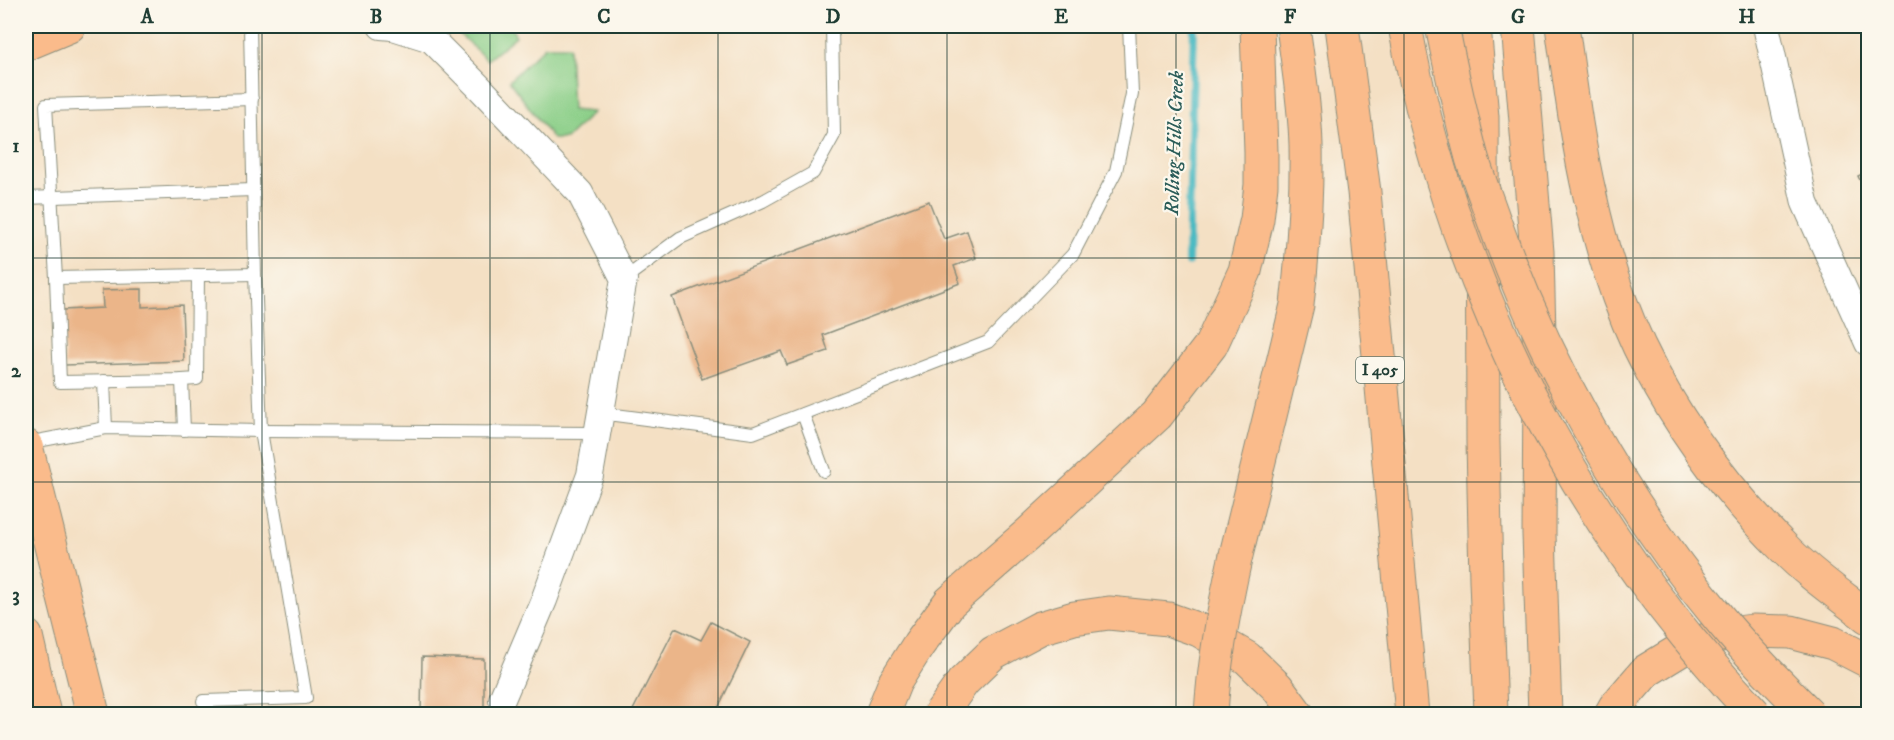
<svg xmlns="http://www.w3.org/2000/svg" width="1894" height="740" font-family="'IM FELL DW Pica',serif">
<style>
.green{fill:#8ccf89;stroke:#56865e;stroke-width:1.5}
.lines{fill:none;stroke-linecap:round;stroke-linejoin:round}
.stream{stroke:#4bbac2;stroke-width:8}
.building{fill:#ebb589}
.service-casing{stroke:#8a8e7c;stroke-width:14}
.minor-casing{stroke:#8a8e7c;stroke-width:28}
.primary-casing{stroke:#8a8e7c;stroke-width:35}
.motorway-casing{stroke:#8a8e7c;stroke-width:35}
.service{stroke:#fff;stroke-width:12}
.minor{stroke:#fff;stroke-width:26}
.primary{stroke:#fabb8b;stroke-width:33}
.motorway{stroke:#fabb8b;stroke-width:33}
.motorway-bridge-casing{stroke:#8a8e7c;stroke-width:35;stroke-linecap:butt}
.motorway-bridge{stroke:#fabb8b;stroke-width:33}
.grid{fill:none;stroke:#1f3d34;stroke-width:1.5;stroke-opacity:0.55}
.labels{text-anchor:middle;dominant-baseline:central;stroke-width:4.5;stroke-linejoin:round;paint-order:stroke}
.shield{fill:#fbf7ec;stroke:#61756b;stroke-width:1.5}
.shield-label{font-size:16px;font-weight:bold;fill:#1f3d34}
.water-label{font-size:20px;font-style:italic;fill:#2a5c58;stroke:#fbf7ec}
.neatline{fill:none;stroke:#1f3d34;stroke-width:2}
.grid-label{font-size:20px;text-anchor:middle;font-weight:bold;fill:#1f3d34}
</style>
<rect width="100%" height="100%" fill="#fbf7ec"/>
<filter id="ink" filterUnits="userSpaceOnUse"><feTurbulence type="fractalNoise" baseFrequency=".0167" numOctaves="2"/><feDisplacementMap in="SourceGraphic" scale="12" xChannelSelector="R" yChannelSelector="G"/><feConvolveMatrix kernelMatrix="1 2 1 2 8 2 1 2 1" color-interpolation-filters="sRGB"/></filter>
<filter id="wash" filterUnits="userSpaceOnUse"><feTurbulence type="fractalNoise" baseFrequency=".008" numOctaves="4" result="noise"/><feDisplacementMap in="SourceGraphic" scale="24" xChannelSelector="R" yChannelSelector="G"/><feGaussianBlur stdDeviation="1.35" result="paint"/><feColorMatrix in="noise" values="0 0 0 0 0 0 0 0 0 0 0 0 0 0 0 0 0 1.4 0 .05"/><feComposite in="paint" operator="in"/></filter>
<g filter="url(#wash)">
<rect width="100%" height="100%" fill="#f4e0c4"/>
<g class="green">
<path d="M451,26H510L516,36L487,60Z"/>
<path d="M545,46H569L572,110L593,112L566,139H553L509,81Z"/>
</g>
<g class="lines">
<path class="stream" d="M1188,262L1194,26"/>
</g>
<g id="blocks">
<g class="building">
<path d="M1868,171V196L1858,176Z"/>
<path d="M929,201L944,239L967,231L976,258L954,266L960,283L823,335L828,351L787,365L781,351L702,379L672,297Z"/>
<path d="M142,289V307L182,305L184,361L65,365L63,310L103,308L102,290Z"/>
<path d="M711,622L750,642L715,714H631L675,628L701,640Z"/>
<path d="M422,657L484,659V714H421Z"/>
</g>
</g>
</g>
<g filter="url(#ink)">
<use href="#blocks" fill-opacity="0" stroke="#8a8e7c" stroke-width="1.5"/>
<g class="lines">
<g class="service-casing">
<g id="service">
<path d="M252,99L46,105L56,278L255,274"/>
<path d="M26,198L253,190"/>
<path d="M56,278L60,382L182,380L197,379L198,275"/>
<path d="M624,279L680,238L763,201L813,173L834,135L832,26"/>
<path d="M182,380L184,430"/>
<path d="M104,381L106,428"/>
<path d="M600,413L753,433L988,342L1073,254L1116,171L1132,94L1129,26"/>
<path d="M803,414L824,471"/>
<path d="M27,443L106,428L261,431L597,433"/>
<path d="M203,701L306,698L261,431L255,274L250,26"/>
</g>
</g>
<g class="minor-casing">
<g id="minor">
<path d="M381,26L393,27L431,39L480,88L580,193L624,279L590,475L544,600L502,699"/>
<path d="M1766,26L1805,203L1868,343"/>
</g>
</g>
<g class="primary-casing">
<g id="primary">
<path d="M26,44L69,26"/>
<path d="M26,446L93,714"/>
<path d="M26,636L44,714"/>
</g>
</g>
<g class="motorway-casing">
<g id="motorway">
<path d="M1342,26L1364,192L1412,714"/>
<path d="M1474,26L1482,117L1483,442L1486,580L1491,714"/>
<path d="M1518,26L1537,252L1540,376L1539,534L1545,714"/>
<path d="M1562,26C1570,82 1577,140 1590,196C1601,247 1617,299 1639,346C1675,421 1726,490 1784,548C1809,574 1840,595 1868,617"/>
<path d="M1236,555L1297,305C1303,252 1307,198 1306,145C1305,105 1298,65 1293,26"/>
<path d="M882,714L895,682L919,644L950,602L1027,535L1157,415L1211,345L1245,271L1257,219L1261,185V152L1257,26"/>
<path d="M940,714L963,682L993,653L1040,628L1074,618L1109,613L1168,619L1199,630L1247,658L1277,687L1297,714"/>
<path d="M1611,714L1615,707L1646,671L1682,649L1720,635L1753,631L1791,632L1833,643L1868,661"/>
</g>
</g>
<use href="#service" class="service"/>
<use href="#minor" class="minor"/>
<use href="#primary" class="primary"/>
<use href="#motorway" class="motorway"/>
<g class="motorway-bridge-casing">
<g id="motorway-bridge">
<path d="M1405,26C1451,283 1576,525 1755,714"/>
<path d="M1442,26C1451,70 1460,114 1472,158C1478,178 1486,198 1493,218C1544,362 1622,501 1719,618C1747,652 1778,683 1809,714"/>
<path d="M1211,714C1214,660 1224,608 1236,555"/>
</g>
</g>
<use href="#motorway-bridge" class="motorway-bridge"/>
</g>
</g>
<path class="grid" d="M262,26V714M490,26V714M718,26V714M947,26V714M1176,26V714M1404,26V714M1633,26V714M26,258H1868M26,482H1868"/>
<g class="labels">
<rect class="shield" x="1356" y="357" width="48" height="26" rx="4.5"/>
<g class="shield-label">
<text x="1380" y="370">I 405</text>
</g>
<g class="water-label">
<text transform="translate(1175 143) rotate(-88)">Rolling Hills Creek</text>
</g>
</g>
<rect width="1894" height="740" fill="none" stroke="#fbf7ec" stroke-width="66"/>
<rect x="33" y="33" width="1828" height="674" class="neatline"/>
<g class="grid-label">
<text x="147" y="23">A</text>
<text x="376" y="23">B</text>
<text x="604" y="23">C</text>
<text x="833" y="23">D</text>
<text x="1061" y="23">E</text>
<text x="1290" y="23">F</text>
<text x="1518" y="23">G</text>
<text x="1747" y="23">H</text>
<text x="16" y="152">1</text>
<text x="16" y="377">2</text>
<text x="16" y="601">3</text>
</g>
</svg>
